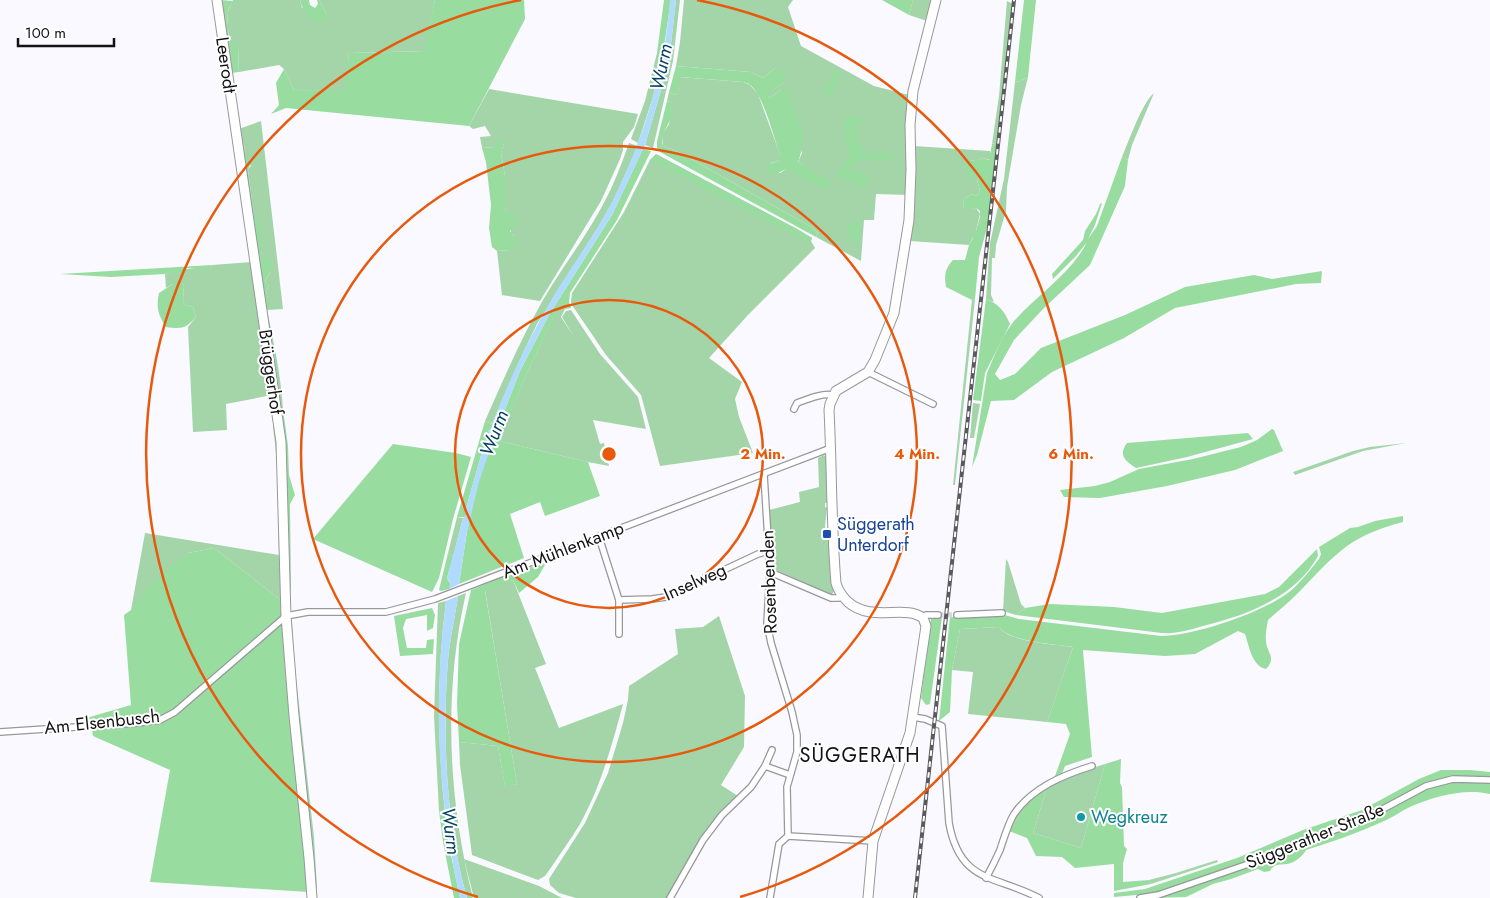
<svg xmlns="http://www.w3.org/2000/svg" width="1490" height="898" font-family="Jost,sans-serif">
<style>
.green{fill:#a3d5a8}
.forest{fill:#98dca0}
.water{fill:#b0dbfc}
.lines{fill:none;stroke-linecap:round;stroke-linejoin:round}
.street-tunnel{stroke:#d6d6dc;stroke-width:5.5;stroke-dasharray:5.5 3;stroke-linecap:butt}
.street-casing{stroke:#97989e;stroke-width:8}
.secondary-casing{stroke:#97989e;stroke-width:11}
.street{stroke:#fff;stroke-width:5.5}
.secondary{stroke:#fff;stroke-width:9}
.rail-casing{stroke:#5a5a5e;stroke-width:4}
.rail{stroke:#fff;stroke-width:2;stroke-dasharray:5.5;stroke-linecap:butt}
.ring{fill:none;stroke:#e8590c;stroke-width:2.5}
.transit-dot{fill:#1a4fb4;stroke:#fff;stroke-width:2}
.culture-dot{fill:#0f9aa8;stroke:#fff;stroke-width:2}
.labels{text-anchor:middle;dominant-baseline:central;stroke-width:4;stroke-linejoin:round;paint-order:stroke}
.street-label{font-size:18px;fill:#131316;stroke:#fff}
.transit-label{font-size:18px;fill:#164399;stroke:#fff;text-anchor:start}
.culture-label{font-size:18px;fill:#0d838f;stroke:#fff;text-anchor:start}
.water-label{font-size:19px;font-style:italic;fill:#054265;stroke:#fff}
.quarter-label{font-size:20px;letter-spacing:1px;fill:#131316;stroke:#fff}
.centre{fill:#e8590c;stroke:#fff;stroke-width:2.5}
.ring-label{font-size:15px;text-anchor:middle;font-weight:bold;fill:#e8590c;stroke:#fff;stroke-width:4;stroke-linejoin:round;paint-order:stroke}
</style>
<rect width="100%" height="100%" fill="#f9f9ff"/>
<g class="green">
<path d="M233,0H300L302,8L327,15L319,0H435L425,51L349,53L346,92L294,90L284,69L279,65L239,72L238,46L229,41L227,12L229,9Z"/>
<path d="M676,0H680L673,61L653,148L645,145L664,80L671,44Z"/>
<path d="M684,0H793L788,7L801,46L874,86L909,95V195L876,194L874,220H864L861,261L816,237L818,233L813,228L677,151L663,146L662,135L669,124L673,103L667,101L669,92L675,95L678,93L679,77L743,82L750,85L758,94L781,157V160L771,163L768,169L780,173L786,169H809L798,162L802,153L781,90L769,98L766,94L784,83L775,68L763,78L751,72L676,66L680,42Z"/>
<path d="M913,0H933L927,21L909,15Z"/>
<path d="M1007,1L1013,4L998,142L992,144L999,96Z"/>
<path d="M657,53H663L653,97L638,143L631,139L645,101Z"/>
<path d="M1028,77L1021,105L1007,187L1006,211L996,245L995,258H992L991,295L994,302L986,299L990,243L1004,179L1015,82L1020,81Z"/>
<path d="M489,89L638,114L634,127L623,142V150L620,159L601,201L540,301L502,295L497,251L510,250L514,236L511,233V228L514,226L505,209L504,204L505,176L501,153L504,143L495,147L482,148L480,137L491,136L485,126L473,129L469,126Z"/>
<path d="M1154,93L1132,145L1128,160L1122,157C1128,143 1143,101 1154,93Z"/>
<path d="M261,121L283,309L267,310C274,343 281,376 283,409L280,412L264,310L268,299L266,291L269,286L265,281L270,273L262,255L254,218L248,169L251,166L245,155L244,143L240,141L239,129Z"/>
<path d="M629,143L638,146L613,201L600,224L537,324L523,353L492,424L485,421C503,380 521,339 543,300C561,269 583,241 600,210C612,189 621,166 629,143Z"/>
<path d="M914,146L990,151V160L983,158L978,160L969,161L977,179L980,191L977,196L972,194L964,199L963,207L967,209L976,208L980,214L976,231L969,245L910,241L914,213Z"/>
<path d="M656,154L797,229L812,238L811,241L815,248L748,315L709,358L742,382L735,399L739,417L753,453L660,466L641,395L606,355L572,305L571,302L572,293L624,212L650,160Z"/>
<path d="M252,262L272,395L226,404L227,430L193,432L188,327L196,317L193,307L185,305L183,301L184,284H173L166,288L165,274C180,269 194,267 210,268L212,265Z"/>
<path d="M975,299L955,485H953L972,300Z"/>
<path d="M560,303L565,309L561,317L574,337L562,317L566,311L571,310L600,354L638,397L646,429L593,420L600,444L604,443L609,466L588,462L499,441L524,379Z"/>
<path d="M973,403L980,404L974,438H970Z"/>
<path d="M273,426H276L282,601L214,548L188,553L131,610L145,533L279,555L277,462Z"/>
<path d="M1406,443L1363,451L1295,475L1293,472L1353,451L1370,447Z"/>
<path d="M824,455L826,457L827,503H825V507L827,508L825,526L830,551V576L834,591L832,595L774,569L769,510L800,502L799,492L819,487L818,458Z"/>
<path d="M457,517L463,518L453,557L448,553Z"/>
<path d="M1006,559L1008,562L1021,604L1025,608L1016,615L1003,611Z"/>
<path d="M513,580L546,664L535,668L559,728L623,704C612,745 601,786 580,824C571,839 560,854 550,869L545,876L538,880L472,855L460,765L459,742L498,746L505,786L517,784L485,590Z"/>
<path d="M466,593C443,693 448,799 473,898H467C446,825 442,735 448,660C450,638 455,617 458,596Z"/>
<path d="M446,601C437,671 437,742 445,813L439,811L434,716L438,603Z"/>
<path d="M719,616L745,696L744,747L721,785L738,796L723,812L668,898H576L559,893L550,885L549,879L585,823L608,773L623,723L628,700L629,686L678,654L675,629L703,627Z"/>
<path d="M292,622L294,661L314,837L317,888H315L303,778L290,625Z"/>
<path d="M999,627C1009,642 1054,644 1073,647L1047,722L968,714L973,672L952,670L960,629Z"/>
<path d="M1105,764L1081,848L1033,833L1047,787L1076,773Z"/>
<path d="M464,859L539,886L562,898H474Z"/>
<path d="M1217,860L1218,862L1151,884L1149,880L1176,873Z"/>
</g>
<g class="forest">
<path d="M220,0L233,1L227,12L229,41L234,40L238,46L239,72L231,73Z"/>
<path d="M300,0H309L310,5L315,8L318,4L317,0H319L327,15L326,19L319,23C308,18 303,12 300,0Z"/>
<path d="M435,0H524L525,19L469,126L286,108L271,114L279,105L276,83L284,69L294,90L345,91L349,53L424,51Z"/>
<path d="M664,0H670V7L663,53H657Z"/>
<path d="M882,0H913L909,15Z"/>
<path d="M1024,0H1036L1028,77L1020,81L1015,82Z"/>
<path d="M676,66L751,72L763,78L775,68H780L786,79L784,83L767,94L769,98L781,90H788C798,117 809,133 798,162L829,180L831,183L829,188L823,189L786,169L772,176L768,171C766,162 775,163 780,160L781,157C774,140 764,95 750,85C748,83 745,83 743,82L680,77L678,93L675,95L669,92Z"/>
<path d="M832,70L842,72L831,97L824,94L823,90L831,78L830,71Z"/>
<path d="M667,101L673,103C677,119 658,131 663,146L677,151L813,228L818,233L816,237L660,152L657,148V141Z"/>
<path d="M851,115L858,118H865L867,120L857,124V137L865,153H893L895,157L893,159C877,163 863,152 851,169L854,172L867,173L870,179L865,188L853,185L849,179L841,180L836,174L848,159L843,119Z"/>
<path d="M501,139L504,143L501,153L505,176V209L507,212L512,213L517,218L518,222L510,231L517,240L516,246L510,250L497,251L492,247L489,228L491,205L486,162L482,148L495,147L497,141Z"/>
<path d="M240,141L244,143L245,154L252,162L248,169L254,217C267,227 260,242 262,255C264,257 267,258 270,260C276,266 268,276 265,281L269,286L266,291L270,305L267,310H264Z"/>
<path d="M998,142L990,217L979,257L975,299L972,300L946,287C944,275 945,269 953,260H965L969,245L973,238L971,234L976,231L980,217V211L976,208L967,210L963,207L964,199L972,194L977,196L980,191L977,179L966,174L965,163C971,159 977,161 983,158L989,160L992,144Z"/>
<path d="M643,149L651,151L617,220L570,293L569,302L571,308L565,309L560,304L524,379L500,441L588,462L600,496L545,516L540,502L510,514L524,558L459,584L467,531L478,482L493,440L520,371L549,315L612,215Z"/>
<path d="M656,154L797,229L812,238L811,241L808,242L650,160Z"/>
<path d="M1122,157L1128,160L1125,186L1090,265L1044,308L1014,340L995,374L1000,380L1015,374L1041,348L1125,315L1185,287L1254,275L1272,279L1322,271L1321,283L1296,284L1175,308L1124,338L1052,372L1014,400L991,401L977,455L972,467L987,373C994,357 1001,338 1011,325C1034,296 1070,276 1087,242L1076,256L1053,279L1052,274L1083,240L1085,231L1096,214L1100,204L1102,203L1095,225L1088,239L1097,226Z"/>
<path d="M858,221L862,223L858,246C851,240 847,235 848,224Z"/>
<path d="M212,265L210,268H187L178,273L173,272L165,274L111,277L60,274Z"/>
<path d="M179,278L184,285L183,301L185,305L193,307L196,317C185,329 182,329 166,327C158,315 156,307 159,293L173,284L174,280Z"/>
<path d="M986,299C998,303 1005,312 1010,324L985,373L981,401L973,400Z"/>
<path d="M283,409L288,446L289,475L295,495L290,504L291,589L288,592L280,412Z"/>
<path d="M485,421L492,424L493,428L488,431L487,446L482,452L465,512L467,514L465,517H457Z"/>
<path d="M1272,429L1274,430L1283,451L1235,470L1167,486L1100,498L1064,497L1060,490L1095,486L1110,482L1139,469L1193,459L1241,447L1257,440Z"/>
<path d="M1248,433L1253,439L1187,457L1136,468C1125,461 1118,455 1127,443Z"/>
<path d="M393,444L456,453L471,457L453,519L439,578L432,592L313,539Z"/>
<path d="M1403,516V522C1383,527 1364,534 1347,546C1328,560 1313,578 1297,594C1288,603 1278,611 1268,620C1267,626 1265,635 1266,641C1267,654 1277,657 1266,669C1252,666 1249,646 1245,634L1238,631L1195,654L1165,656L1083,650L1092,757L1065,766L1061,776L1054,779L1070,734L1066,724L1047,722L1073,647C1054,644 1010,642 999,627L960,629L952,670L950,712L939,721L950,617L1001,614L1019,619L1161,636C1195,636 1269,611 1294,588C1303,579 1311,569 1319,559L1321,554L1319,547L1350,528L1358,527L1375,521Z"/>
<path d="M214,548L282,601L285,671L308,892L150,882L170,770L93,736L92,729L133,724V720L79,723L83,719L131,705L124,615L131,610L146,588L188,553Z"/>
<path d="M1317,549L1318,556C1295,598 1246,615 1203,626C1189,630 1176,634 1162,633L1016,615L1025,608L1050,604L1114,607L1162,613L1265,594L1279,587Z"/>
<path d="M448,553L453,557L447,578L451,585L449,589L441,591L439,590Z"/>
<path d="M546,563L538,577L519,593L513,580L485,591L517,784L505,787L498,746L459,742L457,704L459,644L471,590L514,572Z"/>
<path d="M432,608L435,615L433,628L427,631V615L406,619L403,628L407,648H426L427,640L434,639L433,654L400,656L394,616Z"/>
<path d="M931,617H942L930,704L926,705L921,698Z"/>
<path d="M1121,759L1120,783L1122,787L1124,846L1127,849L1123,863V882L1149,880L1151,884L1114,891V864L1075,868L1062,857L1036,856L1027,838L1009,831C1018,810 1028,800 1047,787L1033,833L1081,848L1105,764Z"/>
<path d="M1441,770H1470L1490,772V777H1452L1426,784L1342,825L1298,841L1252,860L1157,893L1114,897V893L1145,889L1237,858L1303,830L1362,810L1419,779Z"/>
<path d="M1449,781L1490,782V794C1465,788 1435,796 1412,806C1401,811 1392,818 1382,822C1357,833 1332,842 1306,850C1304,855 1293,864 1287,864C1280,865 1274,863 1270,871L1264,872L1258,869L1231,879L1213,884L1186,897L1150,898L1269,858L1428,787Z"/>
<path d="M439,811L445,813L448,841L460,898H454L443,842Z"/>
</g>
<g class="water">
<path d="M670,0H676L671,44L664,80L645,145L612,215L549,315L520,371L493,440L479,482L467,531L459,584L449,589L450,582L447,578L463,518L467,514L465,512L482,452L487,446L488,431L493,428L492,424C509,380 529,338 553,297C572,265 596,234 613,200C644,138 665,70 670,0Z"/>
<path d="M458,596C455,617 450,638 448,660C442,735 446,825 467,898H460C438,801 433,700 446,601Z"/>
</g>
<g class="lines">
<path class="street-tunnel" d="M938,615H957"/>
<g class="street-casing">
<g id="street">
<path d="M868,372L933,404"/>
<path d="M794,409L797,403C808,399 821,393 833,395"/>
<path d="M764,475L770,572L767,623L771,643L792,712L797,735V752L787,787L788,836"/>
<path d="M599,537L619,600V634"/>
<path d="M770,572L831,598H839L842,596"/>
<path d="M619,600L652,599L666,597L758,554L768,551"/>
<path d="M957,615L1002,613"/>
<path d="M923,618L926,615H938"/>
<path d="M913,717L925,719L942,726L949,823C960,884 996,875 1039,898"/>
<path d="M0,732L137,723L160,720L175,712L286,616L308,612H386L435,599L831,448"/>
<path d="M765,766L790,775"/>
<path d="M986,878C991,869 996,859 1000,850C1004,838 1008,824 1014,814C1032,788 1063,775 1092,766"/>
<path d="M670,898L703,840L722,815L751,787L765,766L772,750"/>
<path d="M770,898L779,844L788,836L873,841"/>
<path d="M1140,898L1158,895L1266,858L1295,844L1343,827L1383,809L1426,786L1453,779L1490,780"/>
</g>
</g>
<g class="secondary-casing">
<g id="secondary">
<path d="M217,0L281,442L286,616L294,716L309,858L312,898"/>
<path d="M868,898L873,841L910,733L926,626L923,618C905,604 872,623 848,602C842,596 838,591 836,583C831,525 832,468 829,410L830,404L836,391L868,372L875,360L894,313L909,220L911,169L910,125L913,91L936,0"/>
</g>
</g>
<use href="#street" class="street"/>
<use href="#secondary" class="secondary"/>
<g class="rail-casing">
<path id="rail" d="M915,898L1014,0"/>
</g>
<use href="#rail" class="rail"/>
</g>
<g class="ring">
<circle cx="609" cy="454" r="154"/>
<circle cx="609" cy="454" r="308"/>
<path d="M478 897A462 462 0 0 1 521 0M697 0A462 462 0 0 1 740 897"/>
</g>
<rect class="transit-dot" x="822" y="529" width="10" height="10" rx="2.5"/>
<circle class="culture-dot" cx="1081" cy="817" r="5"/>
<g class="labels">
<g class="street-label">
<text transform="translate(226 65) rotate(82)">Leerodt</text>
<text transform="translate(271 372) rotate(82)">Brüggerhof</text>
<text transform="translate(563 550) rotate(-21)">Am Mühlenkamp</text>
<text transform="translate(695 582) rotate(-24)">Inselweg</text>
<text transform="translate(769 582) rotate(-92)">Rosenbenden</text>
<text transform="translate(102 722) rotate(-6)">Am Elsenbusch</text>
<text transform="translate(1315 836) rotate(-22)">Süggerather Straße</text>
</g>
<g class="transit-label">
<text x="837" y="524">Süggerath<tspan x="837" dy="21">Unterdorf</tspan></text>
</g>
<g class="culture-label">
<text x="1091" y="817">Wegkreuz</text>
</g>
<g class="water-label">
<text transform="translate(661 67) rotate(-78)">Wurm</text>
<text transform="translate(494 433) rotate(-69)">Wurm</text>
<text transform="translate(451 831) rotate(83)">Wurm</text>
</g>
<g class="quarter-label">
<text x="860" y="755">SÜGGERATH</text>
</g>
</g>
<circle cx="609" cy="454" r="8" class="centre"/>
<g class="ring-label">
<text x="763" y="459">2 Min.</text>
<text x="917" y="459">4 Min.</text>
<text x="1071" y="459">6 Min.</text>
</g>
<path d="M18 38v8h96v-8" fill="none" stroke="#131316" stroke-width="2.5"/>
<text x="25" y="38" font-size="15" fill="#131316" stroke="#ffffff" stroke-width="4" paint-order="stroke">100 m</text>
</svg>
